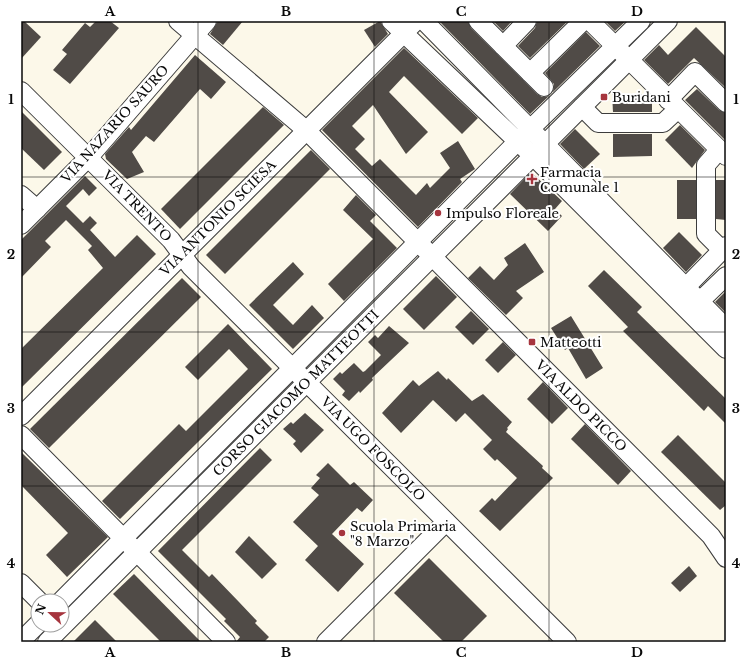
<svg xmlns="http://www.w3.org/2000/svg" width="747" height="663" font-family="'Libre Baskerville',serif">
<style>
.building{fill:#504b47}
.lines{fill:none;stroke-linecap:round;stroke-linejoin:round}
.minor-casing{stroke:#3c3c3c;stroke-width:20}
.minor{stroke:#fff;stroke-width:18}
.grid{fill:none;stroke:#090909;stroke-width:1;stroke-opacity:0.55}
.poi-dot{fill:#a6353e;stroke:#fff;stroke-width:1.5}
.labels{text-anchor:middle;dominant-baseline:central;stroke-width:4;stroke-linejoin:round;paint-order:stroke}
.poi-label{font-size:13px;fill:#090909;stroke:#fff;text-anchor:start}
.street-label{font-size:13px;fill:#090909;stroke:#fff}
.neatline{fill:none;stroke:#090909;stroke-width:1.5}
.grid-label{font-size:13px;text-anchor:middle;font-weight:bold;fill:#090909}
</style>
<rect width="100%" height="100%" fill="#fcf8e9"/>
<g class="building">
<path d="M21,21H24L41,37L21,59Z"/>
<path d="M96,21H110L119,28L70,84L53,70L67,54L62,50L85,23L90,27Z"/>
<path d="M218,21H243L223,45L210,34Z"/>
<path d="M380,21L388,34L375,47L364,30Z"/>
<path d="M439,21H468L471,28L537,94L542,97L549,96L530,114Z"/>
<path d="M493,21H512L503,31Z"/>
<path d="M537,21H568L530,58L518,46L535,28Z"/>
<path d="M605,21H626L615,31Z"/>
<path d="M696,27L726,57V88L694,58L668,84L644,60L659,45L668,55Z"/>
<path d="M586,32L600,46L553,92L554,84L545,73Z"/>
<path d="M404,48L478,118L462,134L404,76L389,92L428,132L406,154L373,105L352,126L365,139L355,149L372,166L380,159L416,195L427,183L430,188L450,168L440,153L458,141L475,169L460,179L462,182L418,227L322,130Z"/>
<path d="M195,55L226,82L211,99L200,89L154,142L146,136L132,152L144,172L127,179L106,159L105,154L129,127L131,130Z"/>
<path d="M697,89L719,110L726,113V141L685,100Z"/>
<path d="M612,94H648L652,97V112H613Z"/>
<path d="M263,107L284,125L180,229L161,209Z"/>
<path d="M21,111L62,152L44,170L21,148Z"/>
<path d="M680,125L705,150L692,168L665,140Z"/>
<path d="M575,129L600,154L584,169L560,144Z"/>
<path d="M613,134H652V156L613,157Z"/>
<path d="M311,150L330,169L225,274L206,255Z"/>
<path d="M531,172L562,201L555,209L562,216L548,231L510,194Z"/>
<path d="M85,176L97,188L89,196L83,189L66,206L83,223L90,216L97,223L90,230L115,257L137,235L156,254L21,388V349L103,268L88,250L92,246L66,220L45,241L51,247L21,278V240Z"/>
<rect x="677" y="180" width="19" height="39"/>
<path d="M716,180H726V220L716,219Z"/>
<path d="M356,195L376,215L370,221L397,248L344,301L328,284L373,239L343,210Z"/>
<path d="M679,232L702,255L686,272L663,248Z"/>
<path d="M525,243L544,272L516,291L523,298L506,315L468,278L480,266L494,280L508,265L504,258Z"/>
<path d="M293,262L304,274L273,305L293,325L312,305L324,318L293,349L249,305Z"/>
<path d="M604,270L642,307L637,312L726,399V424L708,406L704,411L623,331L628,327L588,286Z"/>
<path d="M436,276L457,297L424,330L403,309Z"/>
<path d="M182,278L201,297L49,448L30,429Z"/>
<path d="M726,291V313L715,302Z"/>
<path d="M471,311L489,329L473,345L455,327Z"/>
<path d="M571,316L603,368L586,379L568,348L565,350L551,328Z"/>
<path d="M228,324L272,369L120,519L102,501L179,424L186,431L248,369L229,349L198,380L185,367Z"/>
<path d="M389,326L409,343L372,378L373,380L360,393L359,391L349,401L342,395L345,391L333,379L340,372L342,374L354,363L363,372L365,371L381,355L368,342L375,335L378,338Z"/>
<path d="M503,342L516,355L498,373L485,360Z"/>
<path d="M438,371L447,380L448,378L472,401L483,394L512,422L507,428L508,429L506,432L543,466L542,468L553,478L500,531L479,511L492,498L495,501L517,478L497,459L495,461L483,449L492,440L465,413L456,422L433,400L401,433L382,413L413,380L419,386Z"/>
<path d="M543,382L568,408L552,424L527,399Z"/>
<path d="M305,413L324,430L301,453L293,444L296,441L283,429L291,422L293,424Z"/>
<path d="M585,424L631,471L618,485L571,439Z"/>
<path d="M678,435L726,483V505L720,510L661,452Z"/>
<path d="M260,448L272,460L182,550L209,577L212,574L239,602L257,621L255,623L269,637L264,642H236L240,637L224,621L226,619L158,551Z"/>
<path d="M21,452L108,537L67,577L46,555L68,533L21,485Z"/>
<path d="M328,463L350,485L354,482L373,500L362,512L357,508L332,534L364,564L338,592L305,560L318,546L293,522L319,495L311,488L320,478L316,475Z"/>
<path d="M249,536L277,564L262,579L235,552Z"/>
<path d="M429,558L487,616L461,642H444L394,593Z"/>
<path d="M689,566L697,576L680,592L671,583Z"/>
<path d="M134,574L201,642H161L113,594Z"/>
<path d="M95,620L117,642H73Z"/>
</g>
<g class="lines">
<g class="minor-casing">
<g id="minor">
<path d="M178,21L306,130L711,536L726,558"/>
<path d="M391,21L533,156L726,349"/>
<path d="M424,21L726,328"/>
<path d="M478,21L544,87"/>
<path d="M590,21L726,156"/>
<path d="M503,46L527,21"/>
<path d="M530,73L583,21"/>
<path d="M21,91L171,240L191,267L567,642"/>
<path d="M668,100L695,72L726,103"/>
<path d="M582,107L598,123H663L678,109"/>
<path d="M719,150L706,165V234L722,250"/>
<path d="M21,195L37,209"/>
<path d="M21,225L89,157L207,21"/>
<path d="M685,288L726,246"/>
<path d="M699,302L726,276"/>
<path d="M21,416L416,21"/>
<path d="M21,435L226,642"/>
<path d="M21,583L39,601"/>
<path d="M61,601L524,135L641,21"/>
<path d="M21,641L38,624"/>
<path d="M47,642L668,21"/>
<path d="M326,642L446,522"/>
</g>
</g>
<use href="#minor" class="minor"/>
</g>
<path class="grid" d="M198,21V642M374,21V642M549,21V642M21,177H726M21,332H726M21,486H726"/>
<g class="poi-dot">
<rect x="600" y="93" width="8" height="8" rx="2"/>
<path d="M530 173h4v4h4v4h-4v4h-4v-4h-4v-4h4z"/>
<circle cx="438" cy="213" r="4"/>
<rect x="528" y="338" width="8" height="8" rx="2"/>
<circle cx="342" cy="533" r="4"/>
</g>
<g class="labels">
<g class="poi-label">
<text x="612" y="97">Buridani</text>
<text x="540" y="172">Farmacia<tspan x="540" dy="15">Comunale 1</tspan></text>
<text x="446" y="213">Impulso Floreale</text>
<text x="540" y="342">Matteotti</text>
<text x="350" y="526">Scuola Primaria<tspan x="350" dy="15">"8 Marzo"</tspan></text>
</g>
<g class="street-label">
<text transform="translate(115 124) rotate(-48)">VIA NAZARIO SAURO</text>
<text transform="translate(137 206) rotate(46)">VIA TRENTO</text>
<text transform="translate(218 218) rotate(-45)">VIA ANTONIO SCIESA</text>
<text transform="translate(296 393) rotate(-45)">CORSO GIACOMO MATTEOTTI</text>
<text transform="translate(581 406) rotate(45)">VIA ALDO PICCO</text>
<text transform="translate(373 449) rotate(45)">VIA UGO FOSCOLO</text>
</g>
</g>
<rect width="747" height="663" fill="none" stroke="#ffffff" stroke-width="44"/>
<g transform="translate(50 613) rotate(292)"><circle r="19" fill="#ffffff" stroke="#9d9d9d"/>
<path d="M0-3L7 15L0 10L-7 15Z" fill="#a6353e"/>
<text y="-6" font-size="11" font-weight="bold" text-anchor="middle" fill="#090909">N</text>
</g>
<rect x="22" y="22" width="703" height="619" class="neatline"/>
<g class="grid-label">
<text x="110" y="16">A</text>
<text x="286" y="16">B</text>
<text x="461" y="16">C</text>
<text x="637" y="16">D</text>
<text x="11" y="104">1</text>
<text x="736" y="104">1</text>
<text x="11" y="259">2</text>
<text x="736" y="259">2</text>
<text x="11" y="413">3</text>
<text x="736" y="413">3</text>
<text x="11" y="568">4</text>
<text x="736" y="568">4</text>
<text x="110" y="657">A</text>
<text x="286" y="657">B</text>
<text x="461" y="657">C</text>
<text x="637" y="657">D</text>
</g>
</svg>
